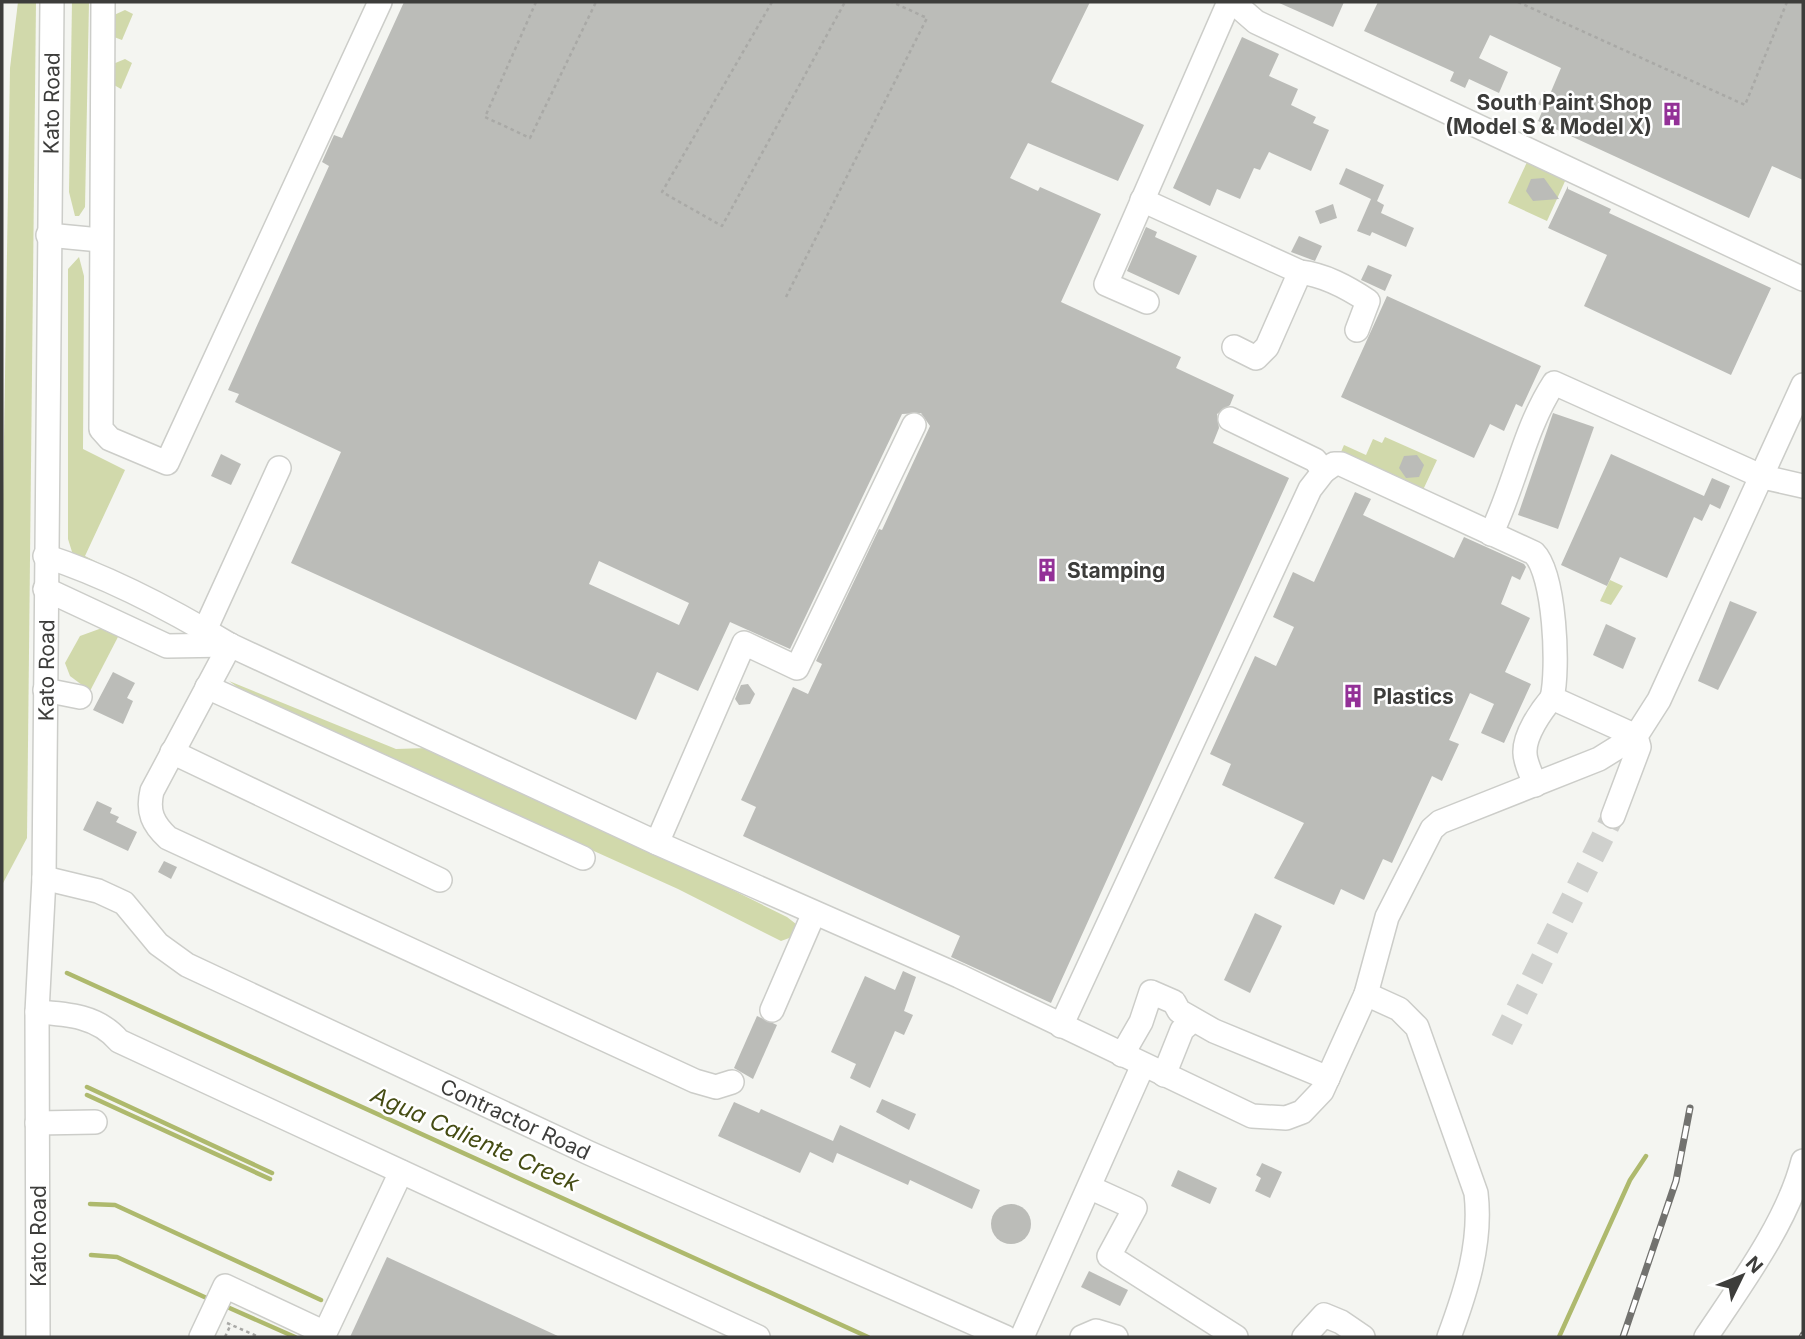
<svg xmlns="http://www.w3.org/2000/svg" width="1805" height="1339" font-family="Inter,sans-serif">
<style>
.green{fill:#d1d9ab}
.lines{fill:none;stroke-linecap:round;stroke-linejoin:round}
.stream{stroke:#aeb96d;stroke-width:4.5}
.building{fill:#bbbcb8;fill-rule:evenodd}
.minor-tunnel{stroke:#cfd0cd;stroke-width:23;stroke-dasharray:23 11;stroke-linecap:butt}
.minor-casing{stroke:#cccdc9;stroke-width:26}
.path{stroke:#a9a9a6;stroke-width:2.5;stroke-dasharray:3.5 3.5;stroke-linecap:butt}
.minor{stroke:#fff;stroke-width:23}
.rail-casing{stroke:#72726f;stroke-width:7}
.rail{stroke:#fff;stroke-width:4.5;stroke-dasharray:13;stroke-linecap:butt}
.labels{text-anchor:middle;dominant-baseline:central;stroke-width:5;stroke-linejoin:round;paint-order:stroke}
.poi-label{font-size:21px;font-weight:bold;fill:#3d3d3b;stroke:#fff;text-anchor:start}
.street-label{font-size:21px;fill:#3d3d3b;stroke:#fff}
.water-label{font-size:23px;font-style:italic;fill:#454c13;stroke:#fff}
</style>
<rect width="100%" height="100%" fill="#f4f5f1"/>
<g class="green">
<path d="M18,2H36L27,838L2,885V562L10,68Z"/>
<path d="M72,2H89L85,207L79,216H75L69,192Z"/>
<path d="M125,10L133,14L122,40L114,37V15Z"/>
<path d="M125,59L132,63L121,89L114,85L113,64Z"/>
<path d="M1527,162L1566,179L1547,221L1508,203Z"/>
<path d="M79,257L84,276L83,449L125,470L85,556L99,563L96,567L73,555L68,539V269Z"/>
<path d="M1385,437L1437,460L1423,490L1341,452L1344,445L1366,455L1373,439L1382,443Z"/>
<path d="M1610,580L1623,586L1611,605L1600,601Z"/>
<path d="M102,628L119,635L90,691L70,676L65,663L80,636Z"/>
<path d="M229,681L396,749L427,748L688,868L787,917L796,924L792,937L781,941L678,889L248,695Z"/>
</g>
<g class="lines">
<g class="stream">
<path d="M67,973L868,1337"/>
<path d="M87,1087L272,1173"/>
<path d="M87,1095L270,1179"/>
<path d="M90,1204L115,1205L321,1300"/>
<path d="M91,1255L117,1257L211,1300"/>
<path d="M225,1306L295,1337"/>
<path d="M1559,1337L1630,1180L1646,1156"/>
</g>
</g>
<g class="building">
<path d="M404,2H1090L1051,82L1144,125L1118,181L1028,143L1010,178L1038,191L1040,187L1101,214L1061,302L1181,357L1176,368L1234,395L1230,405L1217,414L1219,428L1213,443L1289,478L1051,1003L951,957L960,936L743,836L756,807L741,800L793,687L808,694L822,664L816,661L879,529L882,530L930,426L921,413L902,414L790,649L730,622L698,691L657,672L636,720L291,563L341,452L235,402L239,394L228,390L329,166L322,162L334,135L342,138ZM599,561L689,603L679,625L589,584Z"/>
<path d="M1277,2H1344L1333,27Z"/>
<path d="M1378,2H1803V180L1772,166L1749,218L1538,121L1544,107L1538,104L1544,91L1550,94L1561,68L1490,35L1479,58L1508,72L1499,93L1469,79L1465,88L1450,81L1454,72L1364,31Z"/>
<path d="M1242,37L1279,54L1269,76L1298,89L1291,105L1316,117L1313,123L1329,130L1311,171L1269,152L1260,170L1254,168L1240,199L1217,189L1210,206L1173,188Z"/>
<path d="M1346,168L1384,185L1377,201L1384,205L1381,213L1414,228L1406,247L1372,232L1370,236L1357,231L1371,199L1339,184Z"/>
<path d="M1544,178L1559,199L1533,201L1526,191L1531,179Z"/>
<path d="M1568,186V189L1611,209L1609,213L1771,288L1731,375L1584,306L1607,255L1548,228Z"/>
<path d="M1333,204L1337,218L1320,224L1315,211Z"/>
<path d="M1146,227L1157,232L1155,237L1197,256L1179,295L1127,271Z"/>
<path d="M1299,236L1322,246L1315,261L1291,252Z"/>
<path d="M1368,265L1392,275L1385,291L1361,280Z"/>
<path d="M1387,296L1541,366L1522,407L1516,404L1504,431L1490,424L1474,458L1341,397Z"/>
<path d="M1553,413L1594,427L1558,529L1518,515Z"/>
<path d="M221,454L241,464L231,485L211,476Z"/>
<path d="M1611,454L1704,496L1712,478L1730,486L1720,509L1710,504L1702,521L1694,517L1667,578L1620,557L1607,586L1561,565Z"/>
<path d="M1417,455L1424,465L1419,477L1406,478L1399,468L1404,456Z"/>
<path d="M1355,492L1371,499L1363,515L1454,558L1464,537L1524,564L1526,567L1520,580L1512,576L1501,604L1530,618L1505,672L1531,684L1504,743L1481,733L1494,704L1470,693L1449,740L1459,744L1442,781L1432,776L1392,863L1383,859L1364,900L1341,889L1334,905L1274,878L1304,823L1222,785L1231,764L1210,754L1255,656L1276,666L1294,627L1273,617L1293,572L1314,582Z"/>
<path d="M1730,601L1757,612L1718,690L1698,681Z"/>
<path d="M1606,624L1636,638L1623,669L1593,655Z"/>
<path d="M113,672L135,683L127,698L133,701L123,724L93,710Z"/>
<path d="M748,684L755,694L750,704L739,705L735,699L741,685Z"/>
<path d="M97,801L112,808L110,813L119,817L116,822L137,832L128,851L83,830Z"/>
<path d="M164,861L177,867L171,879L158,872Z"/>
<path d="M1255,913L1282,926L1250,993L1224,980Z"/>
<path d="M903,971L916,977L904,1011L913,1015L904,1035L895,1031L870,1088L850,1078L856,1064L831,1052L865,976L895,990Z"/>
<path d="M757,1016L777,1025L753,1079L734,1068Z"/>
<path d="M882,1099L916,1114L909,1130L876,1112Z"/>
<path d="M734,1102L759,1113L761,1109L833,1141L840,1125L980,1190L972,1209L910,1180L908,1185L837,1153L833,1163L810,1152L800,1173L718,1136Z"/>
<path d="M1262,1163L1282,1172L1270,1198L1255,1191L1261,1178L1256,1175Z"/>
<path d="M1178,1170L1217,1188L1210,1204L1171,1186Z"/>
<circle cx="1011" cy="1224" r="20"/>
<path d="M387,1257L560,1337H350Z"/>
<path d="M1089,1271L1128,1290L1120,1306L1081,1287Z"/>
</g>
<g class="lines">
<path class="minor-tunnel" d="M1502,1040L1613,816"/>
<g class="minor-casing">
<g id="minor">
<path d="M103,2L101,429L110,439L167,463L380,2"/>
<path d="M1233,2L1256,22L1803,279"/>
<path d="M1142,200L1300,272C1325,275 1347,287 1368,301L1357,330"/>
<path d="M48,235L100,240"/>
<path d="M1147,302L1106,284L1229,2"/>
<path d="M1234,347L1256,358L1267,347L1300,272"/>
<path d="M1491,534C1515,485 1524,429 1554,383L1763,477L1803,486"/>
<path d="M45,556C110,577 172,610 230,645L657,843L959,976L1252,1116L1286,1118L1302,1112L1322,1091L1366,994L1387,917L1432,829L1440,822L1599,759L1636,736L1552,698C1559,669 1555,574 1534,553L1341,464H1334L1324,471L1315,460L1230,419"/>
<path d="M45,589L167,646L230,645"/>
<path d="M205,630L279,468"/>
<path d="M230,645L152,791C147,812 153,824 168,838L695,1081L716,1087L732,1082"/>
<path d="M207,687L583,858"/>
<path d="M45,690L80,697"/>
<path d="M172,752L440,880"/>
<path d="M1535,785C1532,775 1525,763 1525,753C1524,735 1541,711 1552,698"/>
<path d="M1613,816L1639,747L1636,736L1659,700L1803,385"/>
<path d="M657,843L744,643L797,668L914,425"/>
<path id="s1" d="M44,878L98,891L124,903L158,944L187,965L589,1153L1005,1337"/>
<path d="M1366,994L1399,1009L1417,1027L1476,1193C1482,1243 1466,1291 1449,1337"/>
<path d="M772,1010L814,913"/>
<path d="M37,1012C68,1014 98,1016 119,1041L758,1337"/>
<path d="M1061,1026L1310,489L1324,471"/>
<path d="M1122,1055L1141,1022L1151,992L1174,1002L1179,1011L1214,1031L1328,1078"/>
<path d="M1164,1075L1182,1030L1193,1020"/>
<path d="M37,1123L95,1122"/>
<path d="M1091,1188L1135,1208L1109,1256L1236,1337"/>
<path id="s2" d="M38,1337L37,1012L44,878L52,2"/>
<path d="M201,1337L225,1286L325,1333L401,1172"/>
<path d="M1022,1337L1143,1065"/>
<path d="M1082,1337L1096,1331L1116,1337"/>
<path d="M1304,1337L1324,1315L1341,1322L1363,1337"/>
<path d="M1706,1337C1740,1286 1788,1221 1803,1161"/>
</g>
</g>
<g class="path">
<path d="M536,2L485,117L530,138L596,2"/>
<path d="M772,2L662,192L722,226L845,2"/>
<path d="M1518,2L1745,105L1787,2"/>
<path d="M786,297L927,18L892,2"/>
<path d="M227,1323L259,1337"/>
<path d="M225,1337L231,1324"/>
</g>
<use href="#minor" class="minor"/>
<g class="rail-casing">
<g id="rail">
<path d="M1623,1337L1676,1181L1690,1108"/>
<path d="M1802,1337L1803,1335"/>
</g>
</g>
<use href="#rail" class="rail"/>
</g>
<defs>
<g id="building-bare" transform="scale(1.89)"><path d="M-4-6H4V6H1V3H-1V6H-4ZM-2.5-4.3h1.7v1.8h-1.7ZM.8-4.3h1.7v1.8H.8ZM-2.5-1h1.7V.8h-1.7ZM.8-1h1.7V.8H.8Z" fill="#933097" stroke="#fff" stroke-width="2.5" paint-order="stroke"/></g>
</defs>
<g fill-rule="evenodd">
<use href="#building-bare" x="1672" y="114"/>
<use href="#building-bare" x="1047" y="570"/>
<use href="#building-bare" x="1353" y="696"/>
</g>
<g class="labels">
<g class="poi-label">
<text x="1652" y="102" text-anchor="end">South Paint Shop<tspan x="1652" dy="24">(Model S &amp; Model X)</tspan></text>
<text x="1067" y="570">Stamping</text>
<text x="1373" y="696">Plastics</text>
</g>
<g class="street-label">
<text stroke="none"><textPath href="#s2" startOffset="1234">Kato Road</textPath></text>
<text stroke="none"><textPath href="#s2" startOffset="667">Kato Road</textPath></text>
<text stroke="none"><textPath href="#s1" startOffset="536">Contractor Road</textPath></text>
<text transform="translate(38 1236) rotate(-90)">Kato Road</text>
</g>
<g class="water-label">
<text transform="translate(475 1139) rotate(24)">Agua Caliente Creek</text>
</g>
</g>
<rect width="1805" height="1339" fill="none" stroke="#3d3d3b" stroke-width="7"/>
<g transform="translate(1742 1276) rotate(47)" stroke="#ffffff" stroke-width="5" paint-order="stroke">
<path d="M0-5L12 26L0 18L-12 26Z" fill="#3d3d3b"/>
<text y="-10" font-size="19" font-weight="bold" text-anchor="middle" fill="#3d3d3b">N</text>
</g>
</svg>
